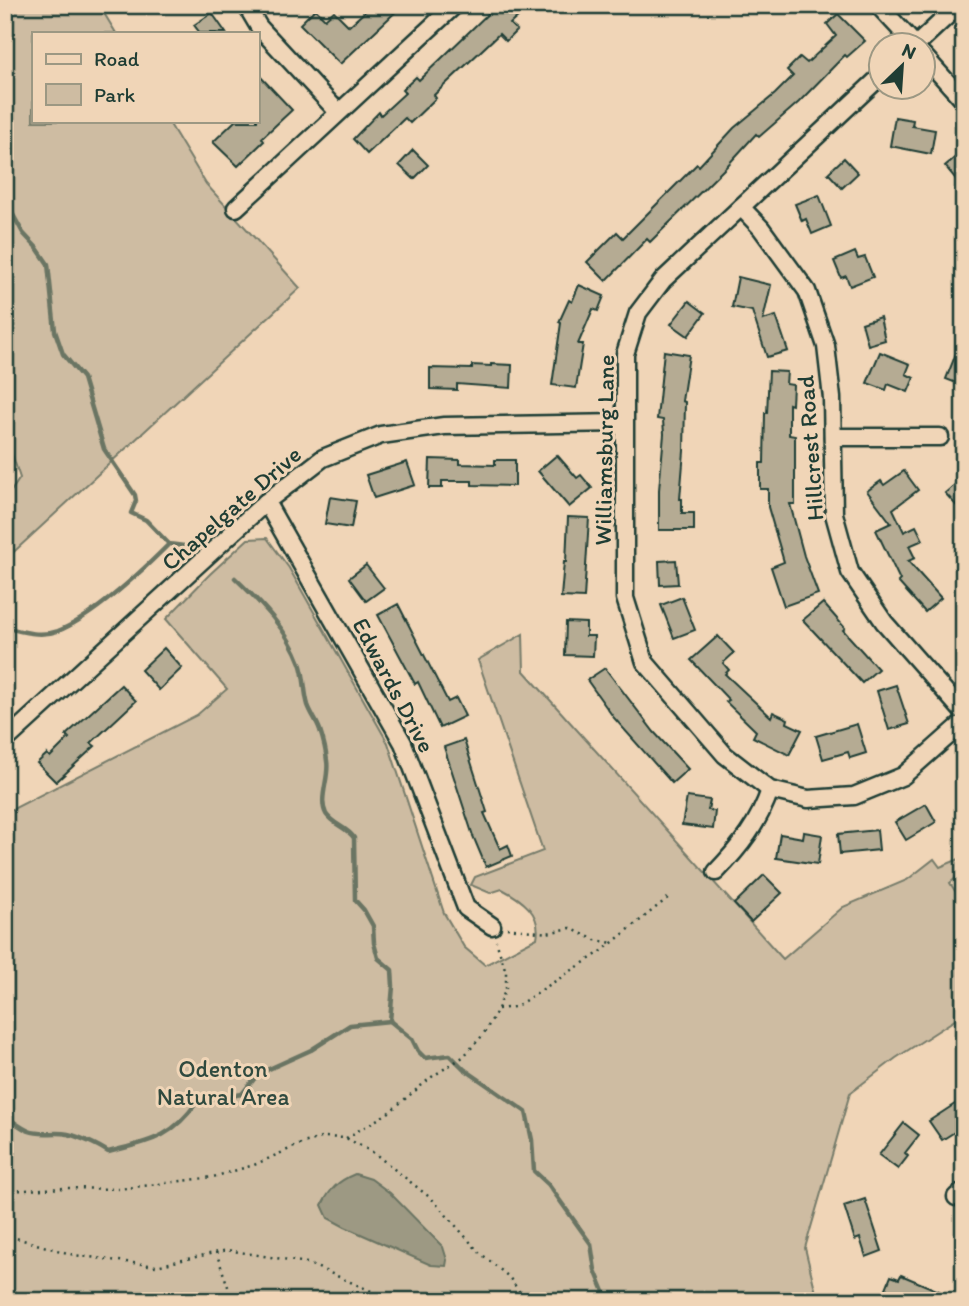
<svg xmlns="http://www.w3.org/2000/svg" width="969" height="1306" font-family="Itim,sans-serif">
<style>
.green{fill:#cebca2;stroke:#767c6b;stroke-width:2}
.water{fill:#9d9983;stroke:#6b7463;stroke-width:2}
.lines{fill:none;stroke-linecap:round;stroke-linejoin:round}
.stream{stroke:#6b7463;stroke-width:4.5}
.building{fill:#b5ab93;stroke:#1f3d34;stroke-width:2}
.street-casing{stroke:#1f3d34;stroke-width:21}
.path{stroke:#1f3d34;stroke-width:2.5;stroke-dasharray:2 5;stroke-linecap:butt}
.street{stroke:#f0d5b7;stroke-width:16}
.labels{text-anchor:middle;dominant-baseline:central;stroke-width:6;stroke-linejoin:round;paint-order:stroke}
.street-label{font-size:24px;fill:#1f3d34;stroke:#f0d5b7}
.park-label{font-size:24px;fill:#304a3f;stroke:#f0d5b7}
</style>
<rect width="100%" height="100%" fill="#f0d5b7"/>
<filter id="ink" filterUnits="userSpaceOnUse"><feTurbulence type="fractalNoise" baseFrequency=".0143" numOctaves="2"/><feDisplacementMap in="SourceGraphic" scale="14" xChannelSelector="R" yChannelSelector="G"/><feConvolveMatrix kernelMatrix="1 2 1 2 8 2 1 2 1" color-interpolation-filters="sRGB"/></filter>
<g filter="url(#ink)">
<g class="green">
<path d="M5,5H99L116,33H33V121H168L206,184L300,288L5,560V500L20,478L5,433Z"/>
<path d="M267,538L289,568L388,743L444,913L464,947L485,965L537,938C542,913 521,899 502,889L490,893L471,885L475,877L543,851L478,660L523,634L524,671L783,959L843,907L907,880L934,859L940,867L964,857V871L950,883L964,905V1014L896,1058L850,1093L805,1248L818,1301H5V813L197,715L227,689L166,619L210,574L248,539Z"/>
</g>
<path class="water" d="M355,1174L371,1179L390,1193L443,1247L447,1260L446,1266L431,1265L345,1227L328,1218L322,1205C330,1189 338,1181 355,1174Z"/>
<g class="lines">
<g class="stream">
<path d="M5,200L23,233L37,248L48,264L55,331L63,354L83,378L104,449L135,495L136,501L131,513L146,520L169,544L184,546"/>
<path d="M235,578C260,602 288,630 300,663C305,676 304,692 308,705C311,714 317,721 320,730C323,739 326,751 327,761C330,777 318,799 326,814C333,825 347,827 354,838L355,900L364,910L373,926L374,943L378,958L392,970L393,986L390,1021L412,1039L418,1051L425,1058L450,1055L464,1069L526,1112L532,1140L534,1171L548,1184L591,1244L595,1270L608,1301"/>
<path d="M5,627C22,632 41,637 58,631C95,616 141,572 169,544"/>
<path d="M5,1116C13,1121 21,1128 29,1131C42,1136 55,1131 68,1134C80,1137 98,1145 108,1152C150,1141 171,1139 197,1102L242,1094L258,1074L311,1050L350,1025L390,1021"/>
</g>
</g>
<g class="building">
<path d="M372,5H403L340,64L300,24L315,9L325,19L334,11L349,26Z"/>
<path d="M497,5H531L510,24L517,30L506,41L499,34L434,95L436,98L410,123L405,118L367,154L353,139L379,112L381,115L405,93L402,90L416,77L419,80Z"/>
<path d="M212,13L226,33H200L194,25Z"/>
<path d="M838,14L865,41L847,57L845,55L799,102L759,137L756,134L726,167L650,242L647,239L606,281L587,262L617,232L623,238L697,164L699,166L734,128L775,94L793,76L787,70L800,57L807,63L836,36L827,24Z"/>
<path d="M257,73L292,110L262,138L264,141L238,166L213,142L235,121H257Z"/>
<path d="M895,117L913,120L912,126L935,130L931,154L890,146Z"/>
<path d="M413,150L428,165L414,179L399,165Z"/>
<path d="M964,150V189L945,166Z"/>
<path d="M844,158L858,173L842,188L828,173Z"/>
<path d="M819,195L831,226L812,234L806,219L802,221L795,204Z"/>
<path d="M855,252L858,259L865,257L873,277L850,286L846,276L841,278L834,261Z"/>
<path d="M738,277L771,285L763,320L776,316L788,351L767,357L752,311L732,307Z"/>
<path d="M579,285L604,296L598,311L593,309L578,344H583L576,388L552,385L561,323L559,322L569,300L572,302Z"/>
<path d="M689,301L705,313L688,336L671,324Z"/>
<path d="M880,317L885,340L868,345L862,323Z"/>
<path d="M963,336H964V386L946,379Z"/>
<path d="M664,351L689,355L682,401L685,402L684,451L680,499H682V513H694V530H659V490L664,434L663,420L657,419Z"/>
<path d="M880,352L910,364L906,374L914,378L908,392L888,384L886,390L867,383Z"/>
<path d="M491,364L512,365L511,388L457,384V390L430,389V368L472,369V365L491,366Z"/>
<path d="M769,371L787,372L786,384L793,385L792,405L789,404V435L795,436V504H790L804,556L818,594L784,606L771,567L784,562L768,507V489H760V463H764L765,413H767Z"/>
<path d="M557,455L577,478L581,475L592,488L569,507L538,471Z"/>
<path d="M430,459L460,460V464L495,465V460H515V486L472,485V481H442V488H429Z"/>
<path d="M407,462L415,485L374,498L366,475Z"/>
<path d="M904,471L918,490L893,509L904,532L916,526L923,540L909,546L915,558L908,561L941,598L925,612L898,582L900,580L876,530L891,523L867,491L881,481L884,485Z"/>
<path d="M958,482L964,487V514L945,493Z"/>
<path d="M330,497L356,501L351,528L325,524Z"/>
<path d="M568,517L589,518L584,598L561,597L564,562H566Z"/>
<path d="M676,560L678,584L660,585L659,561Z"/>
<path d="M366,565L384,588L366,601L349,578Z"/>
<path d="M682,597L695,630L674,638L661,605Z"/>
<path d="M823,603L845,628L843,630L878,669L862,683L803,620Z"/>
<path d="M398,604L448,702L456,698L465,716L440,728L418,682L415,684L378,615Z"/>
<path d="M566,622L586,623V636H594L593,656L565,655Z"/>
<path d="M718,636L734,653L723,663L729,670L725,674L771,717L773,712L788,719L787,723L802,730L789,755L753,737L756,731L726,702L729,700L691,660Z"/>
<path d="M164,648L182,668L159,690L141,670Z"/>
<path d="M605,668L654,732L688,769L672,783L614,718L587,680Z"/>
<path d="M121,685L136,701L91,743L95,746L56,782L37,763L47,754L50,757L69,738L66,735Z"/>
<path d="M896,685L909,724L889,730L877,691Z"/>
<path d="M857,724L866,753L850,758L848,752L823,759L816,736Z"/>
<path d="M464,740L487,812L484,813L500,849L508,845L512,856L486,867L473,836L444,747Z"/>
<path d="M687,797L710,800L708,810L715,811L713,829L682,825Z"/>
<path d="M926,804L936,822L906,840L895,822Z"/>
<path d="M877,830L879,850L840,854L838,834Z"/>
<path d="M804,832L822,835L818,864L776,858L780,834L803,838Z"/>
<path d="M764,875L782,893L751,922L734,904Z"/>
<path d="M964,1098V1126L942,1140L929,1121Z"/>
<path d="M904,1123L919,1135L905,1153L908,1156L898,1169L879,1155Z"/>
<path d="M865,1199L882,1251L866,1257L860,1238L855,1240L844,1206Z"/>
<path d="M901,1275L939,1291L935,1301H881L891,1276L899,1279Z"/>
</g>
<g class="lines">
<g class="street-casing">
<g id="street">
<path d="M246,5L259,27L338,112"/>
<path d="M878,5L916,46"/>
<path d="M915,46L959,5"/>
<path d="M923,55L964,101"/>
<path d="M881,76L663,280L638,313L625,354V598L645,662L725,755L770,790L808,799L854,796L903,776L964,722"/>
<path d="M741,207L761,228L807,291L826,346L832,398L834,514L850,572L884,622L964,713"/>
<path d="M236,208L455,5"/>
<path d="M833,437H940"/>
<path d="M266,502L403,743L466,908L492,926"/>
<path d="M5,741L266,502L323,458L381,435L444,426L623,423"/>
<path d="M716,872C740,847 759,823 770,790"/>
<path d="M956,1197L964,1191"/>
</g>
</g>
<g class="path">
<path d="M507,928L547,933L570,928L595,940L613,943"/>
<path d="M498,1009L515,1007L602,951L669,897"/>
<path d="M346,1138L388,1113L433,1076L463,1057L483,1035L498,1009L506,988V972L496,941"/>
<path d="M5,1191L64,1188L119,1189L213,1177L254,1165L303,1143L325,1137L346,1138L374,1153L433,1200L479,1252L509,1277L526,1301"/>
<path d="M5,1231L16,1238L74,1255L156,1266L227,1250L307,1263L394,1301"/>
<path d="M216,1252L233,1301"/>
<path d="M163,1301L187,1289"/>
</g>
<use href="#street" class="street"/>
</g>
</g>
<g class="labels">
<g class="street-label">
<text transform="translate(810 448) rotate(-94)">Hillcrest Road</text>
<text transform="translate(604 450) rotate(-89)">Williamsburg Lane</text>
<text transform="translate(231 508) rotate(-41)">Chapelgate Drive</text>
<text transform="translate(394 685) rotate(62)">Edwards Drive</text>
</g>
<g class="park-label">
<text x="223" y="1068">Odenton<tspan x="223" dy="28">Natural Area</tspan></text>
</g>
</g>
<rect width="969" height="1306" fill="none" stroke="#f0d5b7" stroke-width="28"/>
<rect x="14" y="14" width="941" height="1278" fill="none" stroke="#1f3d34" stroke-width="2.5" filter="url(#ink)"/>
<rect x="32" y="32" width="228" height="91" fill="#f0d5b7" stroke="#9c9883" stroke-width="2"/>
<rect x="46" y="54" width="35" height="10" fill="#f0d5b7" stroke="#9c9883" stroke-width="2"/>
<text x="94" y="66" font-size="21" fill="#1f3d34">Road</text>
<rect x="46" y="84" width="35" height="21" fill="#cebca2" stroke="#9c9883" stroke-width="2"/>
<text x="94" y="102" font-size="21" fill="#1f3d34">Park</text>
<g transform="translate(902 66) rotate(25)"><circle r="33" fill="#f0d5b7" stroke="#9c9883" stroke-width="2"/>
<path d="M0-5L12 26L0 18L-12 26Z" fill="#1f3d34"/>
<text y="-10" font-size="19" font-weight="bold" text-anchor="middle" fill="#1f3d34">N</text>
</g>
</svg>
